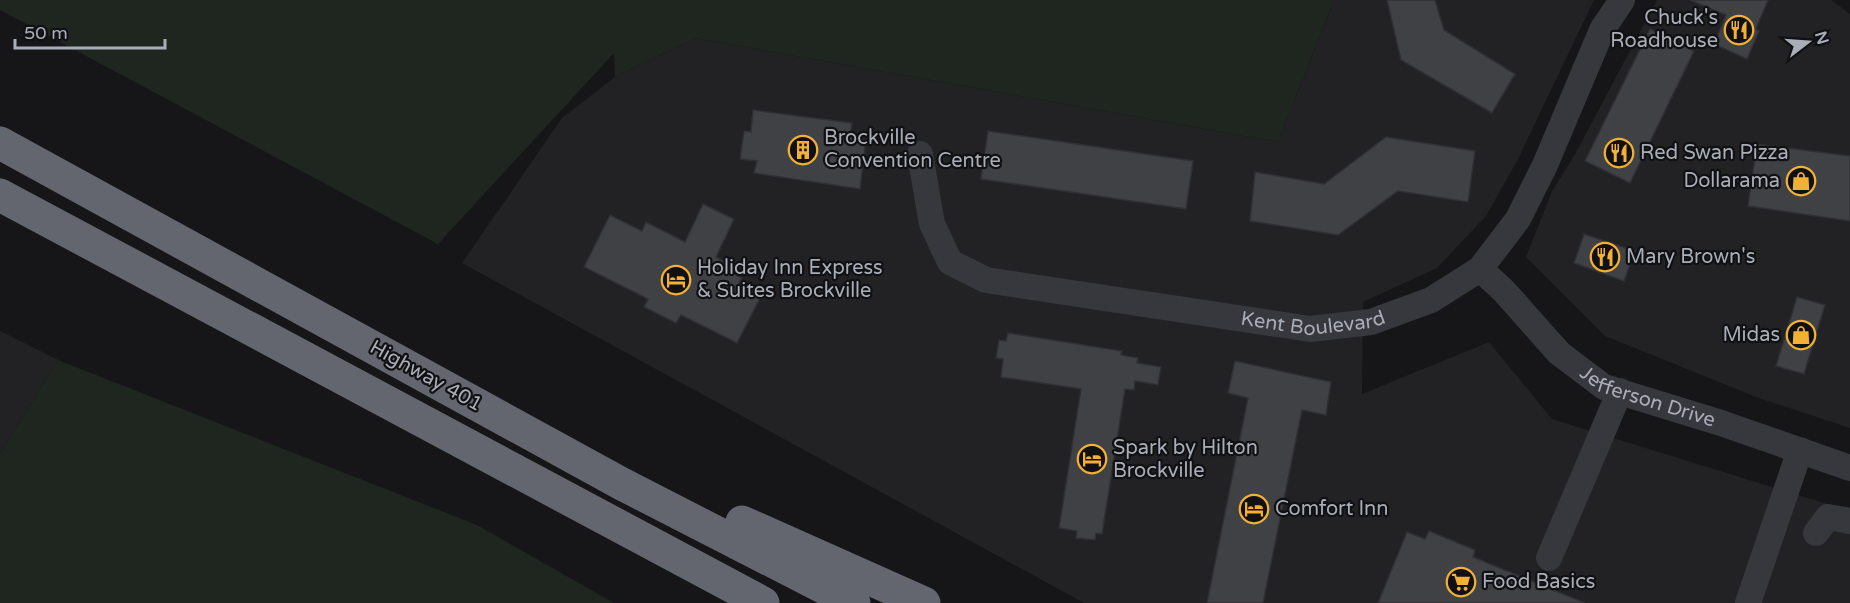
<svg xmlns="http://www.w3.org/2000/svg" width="1850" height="603" font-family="'Varela Round',sans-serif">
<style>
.built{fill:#222225}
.green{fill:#1e261f}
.building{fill:#404145;stroke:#303034;stroke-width:1.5}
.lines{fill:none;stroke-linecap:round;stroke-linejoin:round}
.minor{stroke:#37383d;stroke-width:26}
.highway{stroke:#63666e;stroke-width:33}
.labels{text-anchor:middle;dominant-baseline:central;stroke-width:4.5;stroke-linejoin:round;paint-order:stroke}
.poi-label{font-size:20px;fill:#a8adb8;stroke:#111113;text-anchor:start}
.street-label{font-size:20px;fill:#a8adb8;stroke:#111113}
</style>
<rect width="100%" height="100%" fill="#161618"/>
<g class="built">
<path d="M1334,0H1594L1517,161L1486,216L1437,268L1363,302L1362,394L1489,342L1552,419L1850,511V603H1084L462,263L562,118L615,77L695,38L1278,142Z"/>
<path d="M1657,0H1831L1850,14V428L1756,397L1605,336L1526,257L1552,191L1574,156Z"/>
<path d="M0,331L58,360L0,454Z"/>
</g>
<g class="green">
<path d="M0,0H1334L1278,142L695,38L615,77L614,53L438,244L0,10Z"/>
<path d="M58,360L477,525L614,603H0V454Z"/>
</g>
<g class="building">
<path d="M1387,0H1435L1444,30L1515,74L1492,113L1401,60Z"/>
<path d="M1690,0H1768L1756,29L1759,31L1747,59L1714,44L1726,15Z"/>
<path d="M1650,29L1694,51L1630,183L1585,161Z"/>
<path d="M753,110L852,123L850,137L866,140L860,189L754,173L757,161L740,159L744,131L751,132Z"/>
<path d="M988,131L1193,161L1186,209L981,179Z"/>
<path d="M1386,137L1475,151L1468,202L1398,191L1338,235L1250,221L1255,172L1324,184Z"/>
<path d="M1757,144L1850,156V221L1748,206Z"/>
<path d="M703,204L734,219L716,257L725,262L722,267L742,278L739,283L762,294L737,343L681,315L676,323L644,307L648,299L584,267L610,215L642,231L646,222L685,242Z"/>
<path d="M1584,234L1635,251L1624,281L1574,263Z"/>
<path d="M1797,297L1825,305L1804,374L1776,366Z"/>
<path d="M1008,333L1122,351L1121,355L1138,358L1137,363L1161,367L1158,385L1135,381L1134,390L1125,389L1102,534L1096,533L1095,540L1076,538L1077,531L1059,528L1081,389L1001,377L1003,359L996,358L999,340L1006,341Z"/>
<path d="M1235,361L1331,382L1326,415L1302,410L1263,603H1207L1248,398L1228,393Z"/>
<path d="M1429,531L1475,550L1473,557L1585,603H1378L1407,532L1425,539Z"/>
</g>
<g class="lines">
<g class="minor">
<path id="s1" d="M920,154L932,224L950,262L986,280L1310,329L1371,322L1431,300L1480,269L1518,219L1545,165L1602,30L1622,0"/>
<path id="s2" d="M1480,269L1504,291L1559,353L1604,387L1721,423L1850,468"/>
<path d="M1816,533L1828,517L1850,521"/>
<path d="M1549,558L1620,391"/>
<path d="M1748,603L1800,450"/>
</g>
<g class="highway">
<path d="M0,143L622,484L854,603"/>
<path d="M0,195L763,603"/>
<path d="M742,522L924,603"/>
</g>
</g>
<defs>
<g id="restaurant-ring" transform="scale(1.5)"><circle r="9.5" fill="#111113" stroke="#f2b134" stroke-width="1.5"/><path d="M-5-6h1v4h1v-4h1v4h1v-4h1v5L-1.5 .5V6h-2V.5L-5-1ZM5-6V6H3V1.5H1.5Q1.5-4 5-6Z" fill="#f2b134"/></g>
<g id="building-ring" transform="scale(1.5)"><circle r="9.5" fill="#111113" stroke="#f2b134" stroke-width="1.5"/><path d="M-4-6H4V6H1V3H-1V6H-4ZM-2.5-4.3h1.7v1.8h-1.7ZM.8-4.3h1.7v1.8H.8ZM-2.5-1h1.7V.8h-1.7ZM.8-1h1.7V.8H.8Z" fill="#f2b134"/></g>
<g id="shop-ring" transform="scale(1.5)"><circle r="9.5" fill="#111113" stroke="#f2b134" stroke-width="1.5"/><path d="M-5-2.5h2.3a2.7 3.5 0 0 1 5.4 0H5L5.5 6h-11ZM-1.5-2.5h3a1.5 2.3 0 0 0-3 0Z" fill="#f2b134"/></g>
<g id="hotel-ring" transform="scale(1.5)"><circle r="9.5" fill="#111113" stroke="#f2b134" stroke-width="1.5"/><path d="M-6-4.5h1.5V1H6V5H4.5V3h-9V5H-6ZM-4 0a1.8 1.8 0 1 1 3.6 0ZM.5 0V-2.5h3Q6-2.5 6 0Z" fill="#f2b134"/></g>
<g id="supermarket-ring" transform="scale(1.5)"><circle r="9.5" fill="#111113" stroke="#f2b134" stroke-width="1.5"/><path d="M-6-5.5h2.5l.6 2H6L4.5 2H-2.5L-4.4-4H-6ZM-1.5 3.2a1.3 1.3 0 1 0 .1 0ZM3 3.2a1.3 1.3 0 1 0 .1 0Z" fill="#f2b134"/></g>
</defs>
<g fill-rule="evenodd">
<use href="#restaurant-ring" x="1739" y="30"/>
<use href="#building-ring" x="803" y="150"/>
<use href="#restaurant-ring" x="1619" y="153"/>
<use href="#shop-ring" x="1801" y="181"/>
<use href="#restaurant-ring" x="1605" y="257"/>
<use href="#hotel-ring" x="676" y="280"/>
<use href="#shop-ring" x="1801" y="335"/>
<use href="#hotel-ring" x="1092" y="459"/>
<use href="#hotel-ring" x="1254" y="509"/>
<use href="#supermarket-ring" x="1461" y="582"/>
</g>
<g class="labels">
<g class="poi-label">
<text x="1718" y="18" text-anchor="end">Chuck's<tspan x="1718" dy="23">Roadhouse</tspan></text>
<text x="824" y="138">Brockville<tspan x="824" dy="23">Convention Centre</tspan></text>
<text x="1640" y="153">Red Swan Pizza</text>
<text x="1780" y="181" text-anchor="end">Dollarama</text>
<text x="1626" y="257">Mary Brown's</text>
<text x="697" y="268">Holiday Inn Express<tspan x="697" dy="23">&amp; Suites Brockville</tspan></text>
<text x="1780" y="335" text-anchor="end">Midas</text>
<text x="1113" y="448">Spark by Hilton<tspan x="1113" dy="23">Brockville</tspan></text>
<text x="1275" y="509">Comfort Inn</text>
<text x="1482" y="582">Food Basics</text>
</g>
<g class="street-label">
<text stroke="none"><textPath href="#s1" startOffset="484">Kent Boulevard</textPath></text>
<text transform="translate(426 376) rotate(29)">Highway 401</text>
<text stroke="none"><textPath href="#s2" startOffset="216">Jefferson Drive</textPath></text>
</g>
</g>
<g transform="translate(1808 42) rotate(73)" stroke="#111113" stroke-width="4.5" paint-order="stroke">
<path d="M0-4.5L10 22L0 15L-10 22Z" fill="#a8adb8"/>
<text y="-9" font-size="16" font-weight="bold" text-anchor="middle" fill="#a8adb8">N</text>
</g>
<path d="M15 39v9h150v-9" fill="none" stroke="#a8adb8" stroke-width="3"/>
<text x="24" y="39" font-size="18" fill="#a8adb8" stroke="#111113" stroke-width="4.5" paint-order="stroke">50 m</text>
</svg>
